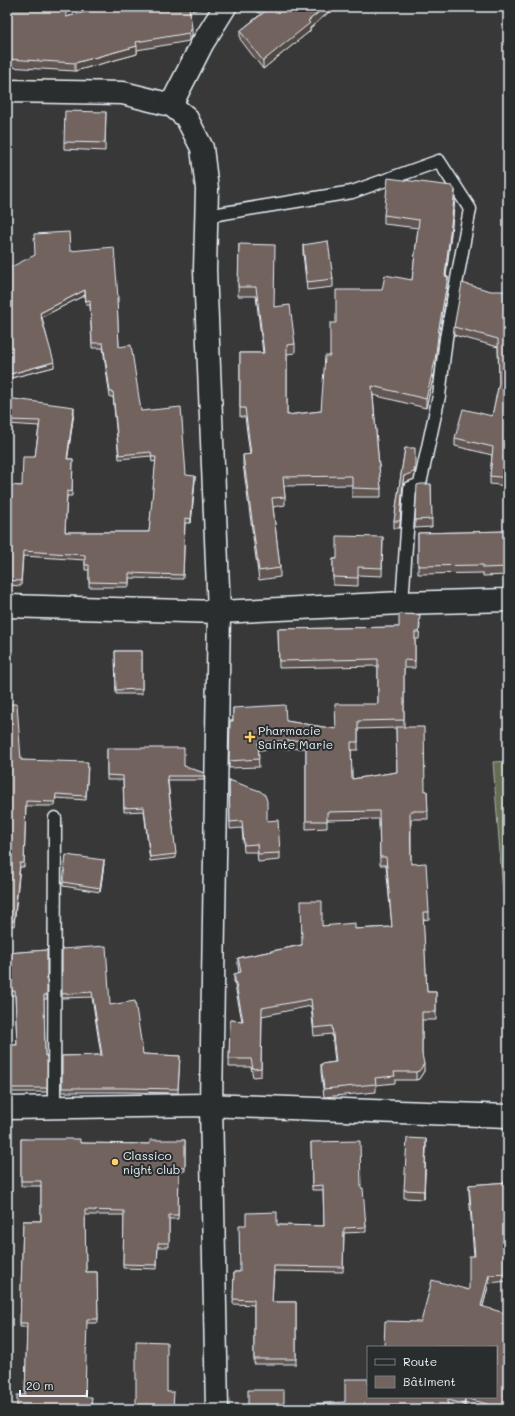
<svg xmlns="http://www.w3.org/2000/svg" width="515" height="1416" font-family="Mali,sans-serif">
<style>
.park{fill:#656d53;stroke:#a6afa6}
.lines{fill:none;stroke-linecap:round;stroke-linejoin:round}
.service-casing{stroke:#e8f1f8;stroke-width:15}
.minor-casing{stroke:#e8f1f8;stroke-width:25}
.service{stroke:#2a2d2e;stroke-width:12}
.minor{stroke:#2a2d2e;stroke-width:22}
.wall{fill:#625652;stroke:#e8f1f8;fill-rule:evenodd}
.shaded-wall{fill:#504642;stroke:#e8f1f8}
.building{fill:#72645f;stroke:#e8f1f8}
.poi-dot{fill:#ffd166;stroke:#2a2d2e;stroke-width:1.5}
.labels{text-anchor:middle;dominant-baseline:central;stroke-width:4;stroke-linejoin:round;paint-order:stroke}
.poi-label{font-size:12px;fill:#e8f1f8;stroke:#2a2d2e;text-anchor:start}
</style>
<rect width="100%" height="100%" fill="#383838"/>
<filter id="ink" filterUnits="userSpaceOnUse"><feTurbulence type="fractalNoise" baseFrequency=".025" numOctaves="2"/><feDisplacementMap in="SourceGraphic" scale="8" xChannelSelector="R" yChannelSelector="G"/><feConvolveMatrix kernelMatrix="1 2 1 2 8 2 1 2 1" color-interpolation-filters="sRGB"/></filter>
<g filter="url(#ink)">
<path class="park" d="M508,761V956L493,762Z"/>
<g class="lines">
<g class="service-casing">
<g id="service">
<path d="M206,216L352,192L439,161L470,209L446,338L439,396L420,484L410,488L402,603"/>
<path d="M54,1107L55,818"/>
</g>
</g>
<g class="minor-casing">
<g id="minor">
<path d="M7,91L123,93L171,105"/>
<path d="M7,606L219,612L402,603L508,600"/>
<path d="M7,1108L205,1105L508,1116"/>
<path d="M217,1409L211,1105L219,612L205,270L207,189L202,148L186,117L171,105L202,44L225,7"/>
</g>
</g>
<use href="#service" class="service"/>
<use href="#minor" class="minor"/>
</g>
<g class="wall">
<path d="M7,7L66,17L104,7H210L190,11L192,36L189,41L137,50V54L75,71L7,67Z"/>
<path d="M249,7H335L310,28V31L263,69L240,39V31L261,14Z"/>
<path d="M106,112L105,151L64,149V142Z"/>
<path d="M455,199L446,277L448,286L439,337L435,370L426,408L373,395L381,489V497H352V485L284,486L285,497V505L273,507L280,568V577L259,580L243,464V455H250L245,417H240V353H263L256,296H238L239,244L295,344V353L287,354V415L321,411L330,356L336,323L382,290L412,280L418,228L384,224V215Z"/>
<path d="M303,245L333,279V287L307,290L303,253Z"/>
<path d="M70,251L118,298V302H117L119,347L141,411L186,475L195,480L191,523H185L183,579L129,578V587H89V570H85V560L23,556L21,586L7,585V485L22,486L35,457L39,426L7,424V398L74,412L67,459H73L72,496H67L65,532H149L156,461L152,462L151,456L119,459L113,397H110L103,348H92L90,305H86L85,295L42,317L54,367L7,379V269Z"/>
<path d="M508,291V486L490,484V476L492,455L455,446V438L492,416L499,384L498,347L454,335V327Z"/>
<path d="M405,448L415,471L414,479L404,483L403,487L400,528H394V521Z"/>
<path d="M431,484L432,527L415,528V520Z"/>
<path d="M508,531V575L483,576V573L418,574V533Z"/>
<path d="M383,537L382,576L358,575V586L333,585V559H337Z"/>
<path d="M420,623L419,639H415V668H404V727L425,791H427L428,819H411V864L429,912V919L423,920L427,992H436V1020H422V1054L424,1071L419,1079L416,1080H395V1083L376,1085V1092L324,1097L321,1072V1064L335,1062L332,1034L314,1036L311,1006L262,1016L261,1076L253,1077L251,1067H229L230,1020L242,1021L234,981V974L239,973L238,966V958L301,945L322,926L355,929L392,927L386,865H380L379,819L327,820V828L306,829V748L258,750L259,767L229,768L230,721H233V708L286,721L336,729L378,704V666L279,668L278,629L399,627ZM396,728L397,772L352,779L351,750H358V729Z"/>
<path d="M115,651H142V694H116Z"/>
<path d="M7,704L21,760L88,766L86,800L56,798L55,806H26L24,867H20L14,926L7,925Z"/>
<path d="M107,748L184,766L204,773V780H168L176,858L150,861L144,811L124,812L123,780H107Z"/>
<path d="M229,780L267,821L280,853V860L258,862L257,852H244L242,828L230,829Z"/>
<path d="M104,864L100,892L63,886V882Z"/>
<path d="M62,949L110,1005L143,1054L180,1056L178,1093L125,1092H62V1056L101,1055L92,997L62,998Z"/>
<path d="M47,950V999H44L45,1056H47V1092H7V1045H17L15,995L7,996V953Z"/>
<path d="M21,1139L80,1143L150,1144L185,1140V1171H179L178,1219H169V1247H158L157,1269L123,1268L124,1215H85L86,1272H97L98,1323H87L25,1395L27,1327H20L23,1221H41V1186H21Z"/>
<path d="M311,1142L361,1188L366,1227V1232L344,1233L343,1272L274,1271L272,1302H296V1364H254V1305L233,1304L234,1272H240L277,1225L324,1226L323,1190H312Z"/>
<path d="M426,1147L424,1199L404,1198V1190Z"/>
<path d="M507,1148H508V1161L507,1156Z"/>
<path d="M508,1182V1281L489,1283L483,1306L508,1409H476L465,1406V1409H453L448,1407V1409H248L284,1405L496,1397L421,1322L469,1290L474,1256L469,1193V1185Z"/>
</g>
<g class="shaded-wall">
<path d="M325,7H335L310,28V31L263,69V61L308,21Z"/>
<path d="M192,28V36L189,41V33Z"/>
<path d="M137,46V54L75,71V63Z"/>
<path d="M455,190V199L445,285V276Z"/>
<path d="M448,277V286L439,337L435,370L426,408V399Z"/>
<path d="M85,290V295L40,318V313Z"/>
<path d="M54,362V367L7,379V375Z"/>
<path d="M74,407V412L67,463V459Z"/>
<path d="M415,464V471L414,479L404,483L403,487L400,528L403,481L404,476Z"/>
<path d="M195,476V480L191,523V519Z"/>
<path d="M104,860V864L100,892V888Z"/>
<path d="M424,1064V1071L419,1079L416,1080V1072Z"/>
<path d="M426,1139V1147L424,1199V1191Z"/>
<path d="M489,1275V1283L481,1313V1306Z"/>
<path d="M465,1398V1409H464V1404Z"/>
</g>
<g class="building">
<path d="M7,7H66V17L104,7H189L192,28L189,33L136,42L137,46L75,63L7,59Z"/>
<path d="M262,7H325L308,21L310,23L263,61L240,31L267,10Z"/>
<path d="M65,111L106,112L105,143L64,142Z"/>
<path d="M388,178L452,186L455,190L445,276L448,277L439,328L435,361L426,399L372,386L381,489L352,488V476L283,477L285,497L272,498L280,568L259,571L243,455L251,454L245,408H240V353H264L256,287H238L239,244L275,245L274,307L290,305L295,344L287,345V415L321,411L325,356H330V323H336V290H382L385,275L412,280L419,220L384,215Z"/>
<path d="M69,232L70,251L114,247L118,298H117L119,347L131,345L141,411L181,407L186,475L195,476L191,519L185,518L183,575L129,573V583L89,582V565H85V555L23,551L21,581L7,580V485L22,486L23,457H35L40,421L7,420V398L74,407L67,459H73L72,492L67,491L65,532H149L156,457H152L151,452L119,455L113,392H110L103,343H92L90,300L86,301L85,290L40,313L54,362L7,375V269L35,255L34,234Z"/>
<path d="M328,241L333,279L307,282L303,245Z"/>
<path d="M462,283L491,291H508V478L490,476L493,447L455,438L463,409L492,416L499,383L498,339L454,327Z"/>
<path d="M405,448H415V464L414,472L404,476L403,481L400,521H394Z"/>
<path d="M421,484H431L432,519L415,520L417,485Z"/>
<path d="M508,531V567L483,568V565L418,566V533Z"/>
<path d="M337,536L383,537L382,568L358,567V578L333,577V559H337Z"/>
<path d="M399,614L420,615L419,632H415V661L404,660V720L358,721V742H351L352,779L397,772L396,727H424L425,791H427L428,811H410L411,864L426,863L429,912H423L427,992H436V1012H422V1054L424,1064L419,1071L416,1072H394L395,1076L375,1078L376,1084L324,1089L321,1064L336,1062L332,1026L314,1028L311,999L262,1008L261,1068L253,1069L251,1059H229L230,1020L243,1021L234,974L241,972L238,958L302,945L301,901H322V926L355,923V929L392,927L386,857H380L379,811L327,812V821H306V740L258,742L259,759L229,761L230,721H233V708L285,705L286,721L336,729L335,704H378V659L279,661L278,629L399,627Z"/>
<path d="M115,651H142V689L116,690Z"/>
<path d="M7,704H17L21,760L88,762L86,796L56,794L55,802L26,801L24,863H20L14,921H7Z"/>
<path d="M107,748H184V766L204,773V776H167L176,854L150,857L144,807L124,808L123,776L107,775Z"/>
<path d="M229,780L260,791L265,795L267,801V821L278,820L280,853L258,854L257,844L244,845L242,821L230,822Z"/>
<path d="M66,855L104,860L100,888L63,882Z"/>
<path d="M106,946L110,1005L135,1001L143,1054L180,1056L178,1089L125,1088H62V1056L102,1055L92,992L62,994V949Z"/>
<path d="M47,950V995H44L45,1056H47V1088H7V1045H17L15,991L7,992V953Z"/>
<path d="M407,1138L426,1139L424,1191L404,1190Z"/>
<path d="M21,1139H80V1143L150,1144V1140H185V1167H179L178,1215H169V1243H158L157,1265L123,1264L124,1211L85,1210L86,1272H97L98,1319H87L85,1397H92L91,1409H17V1395H25L27,1323H20L23,1221H41V1181H21Z"/>
<path d="M360,1141L361,1188H363L366,1227L344,1228L343,1267L274,1266L272,1302H296V1359H254V1300L233,1299L234,1272H240L239,1225H246V1213L277,1212V1225L324,1226L323,1185L312,1186L311,1142Z"/>
<path d="M508,1182V1274L489,1275L481,1306L508,1314V1409H505L465,1398L464,1404L448,1400L447,1409H248V1390H284V1405L345,1402V1379H368V1397H496V1347H384L385,1321L421,1322L432,1280L469,1290V1256H475L469,1185Z"/>
<path d="M136,1341L167,1342V1392H174L173,1409H136Z"/>
</g>
</g>
<g class="poi-dot">
<path d="M248 731h4v4h4v4h-4v4h-4v-4h-4v-4h4z"/>
<circle cx="115" cy="1162" r="4"/>
</g>
<g class="labels">
<g class="poi-label">
<text x="258" y="730">Pharmacie<tspan x="258" dy="14">Sainte Marie</tspan></text>
<text x="123" y="1155">Classico<tspan x="123" dy="14">night club</tspan></text>
</g>
</g>
<rect width="515" height="1416" fill="none" stroke="#2a2d2e" stroke-width="24"/>
<rect x="12" y="12" width="491" height="1392" fill="none" stroke="#e8f1f8" stroke-width="1.5" filter="url(#ink)"/>
<rect x="367" y="1346" width="130" height="52" fill="#2a2d2e" stroke="#767b7f"/>
<rect x="375" y="1359" width="20" height="6" fill="#2a2d2e" stroke="#767b7f"/>
<text x="403" y="1366" font-size="12" fill="#e8f1f8">Route</text>
<rect x="375" y="1376" width="20" height="12" fill="#72645f" stroke="#767b7f"/>
<text x="403" y="1386" font-size="12" fill="#e8f1f8">Bâtiment</text>
<path d="M20 1390v6h67v-6" fill="none" stroke="#e8f1f8" stroke-width="2"/>
<text x="26" y="1390" font-size="12" fill="#e8f1f8" stroke="#2a2d2e" stroke-width="3" paint-order="stroke">20 m</text>
</svg>
